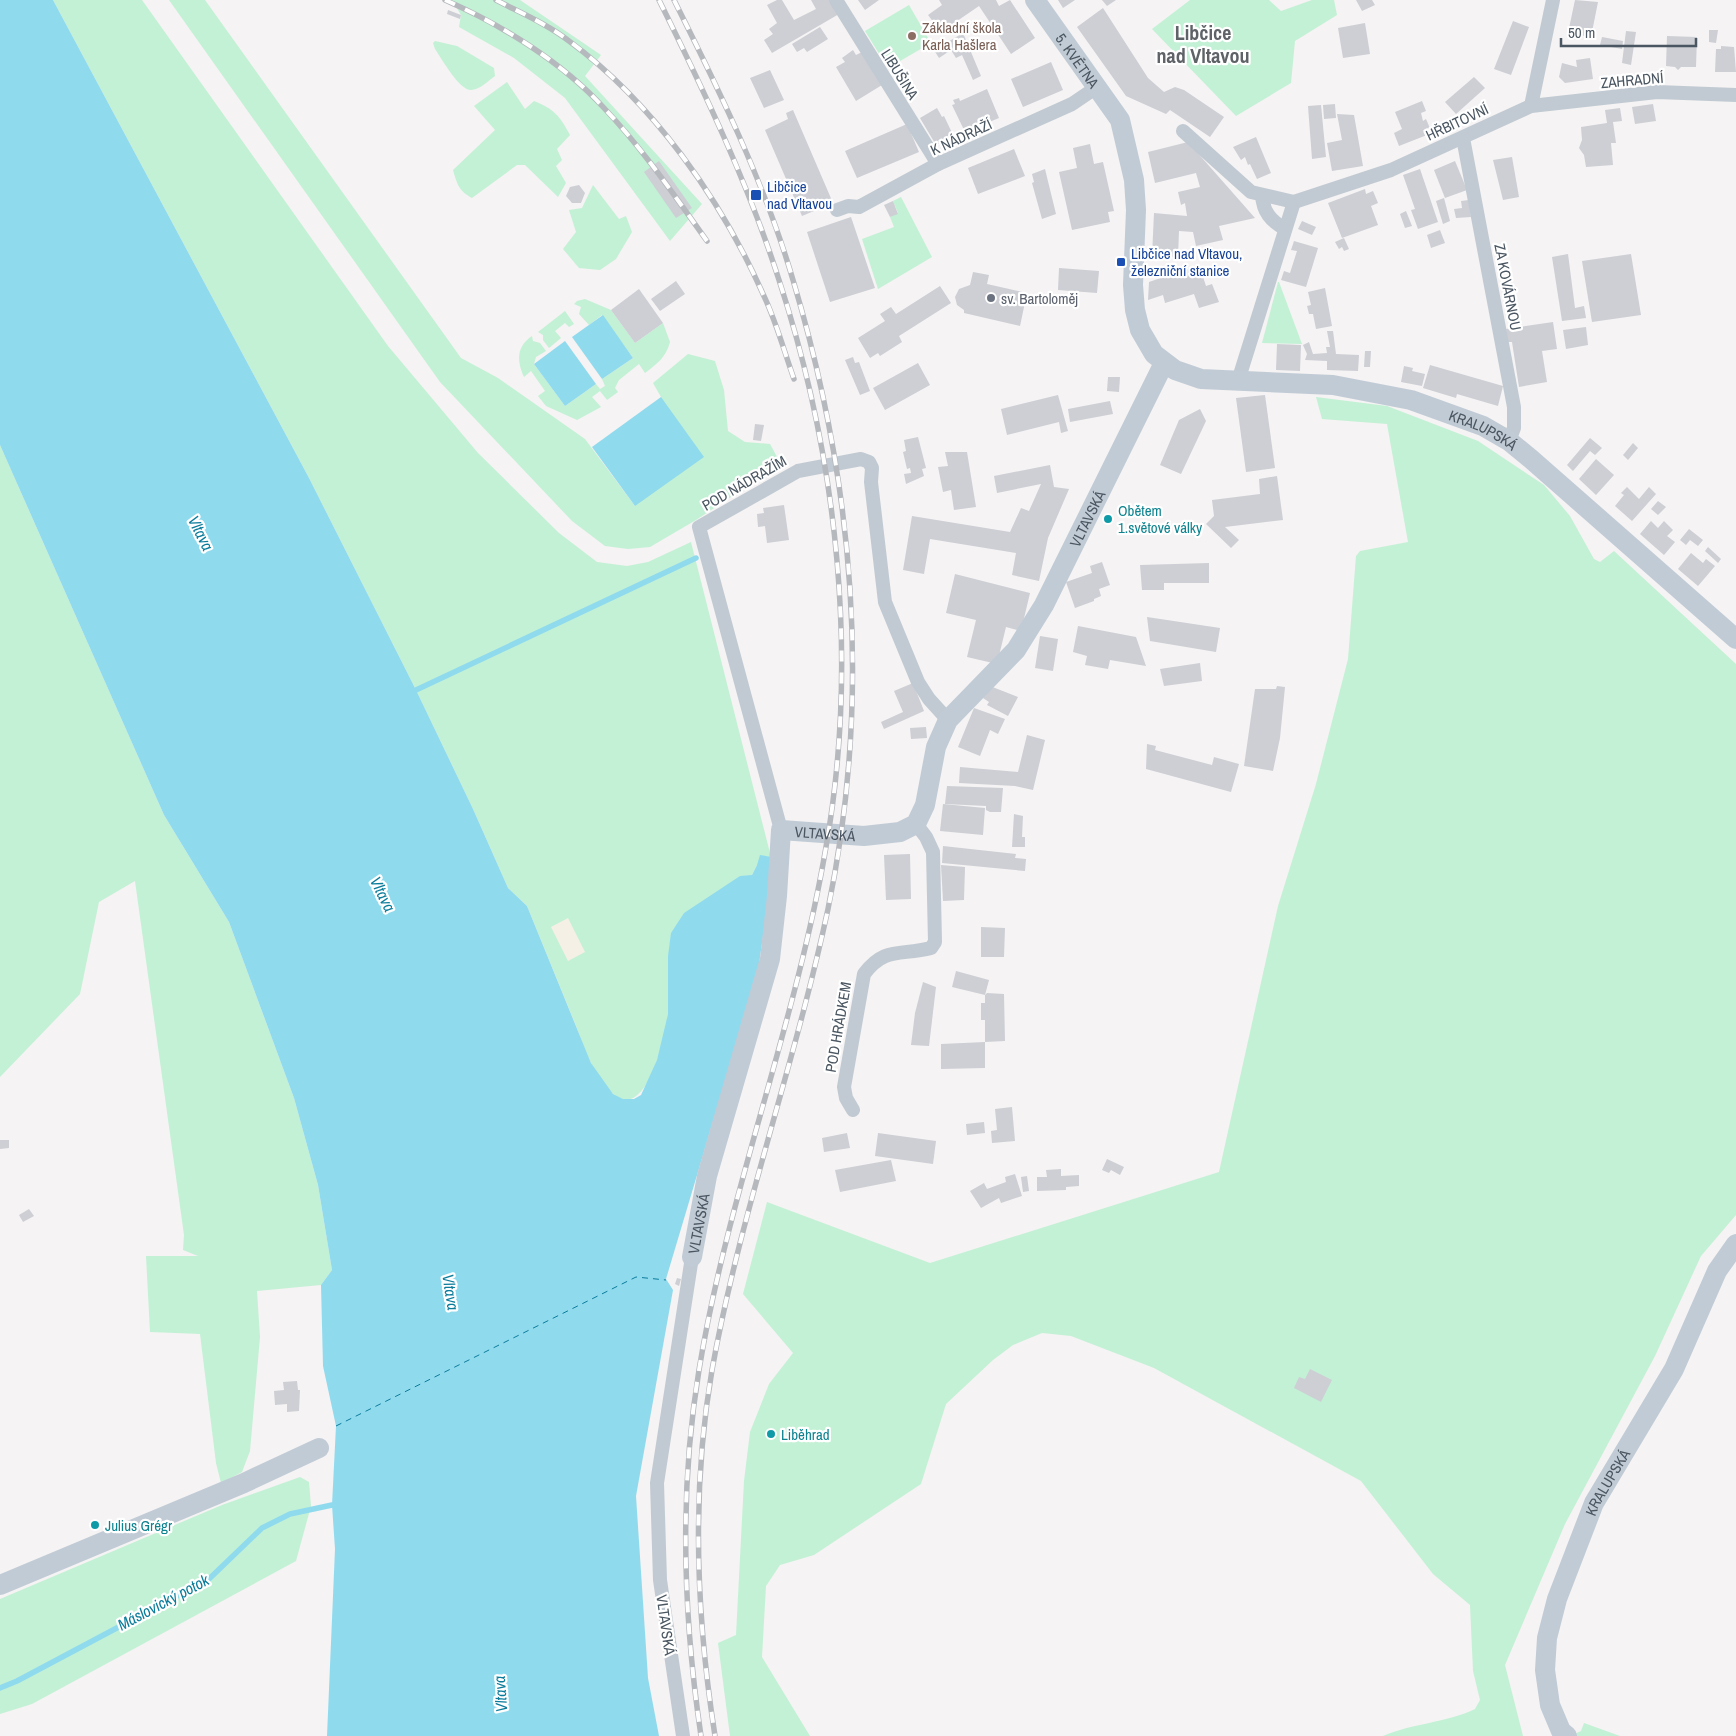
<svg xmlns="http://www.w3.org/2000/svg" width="1736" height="1736" font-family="'Archivo Narrow',sans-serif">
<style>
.green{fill:#c3f1d5}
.sand{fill:#f5f0e5}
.water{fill:#90daee}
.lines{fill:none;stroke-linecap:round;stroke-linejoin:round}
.stream{stroke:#90daee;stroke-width:5.5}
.ferry{stroke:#0c7c9b;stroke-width:1;stroke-dasharray:6 5;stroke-linecap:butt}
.building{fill:#cdcfd5}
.street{stroke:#c1cad2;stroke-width:14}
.secondary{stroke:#c1cbd6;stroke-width:20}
.rail-casing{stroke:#b5b8bd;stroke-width:5.5}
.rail{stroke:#fff;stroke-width:4;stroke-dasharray:11;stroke-linecap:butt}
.education-dot{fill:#8d6e63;stroke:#fff;stroke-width:2}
.transit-dot{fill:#1a4fb4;stroke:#fff;stroke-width:2}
.worship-dot{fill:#6b7280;stroke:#fff;stroke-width:2}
.culture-dot{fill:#0f9aa8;stroke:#fff;stroke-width:2}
.labels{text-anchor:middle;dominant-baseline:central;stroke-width:4.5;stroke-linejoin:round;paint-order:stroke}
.education-label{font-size:15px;fill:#785e54;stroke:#fff;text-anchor:start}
.street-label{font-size:15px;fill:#4a5661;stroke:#fff}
.transit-label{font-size:15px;fill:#164399;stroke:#fff;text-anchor:start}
.worship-label{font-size:15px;fill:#5b616d;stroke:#fff;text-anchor:start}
.culture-label{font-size:15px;fill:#0d838f;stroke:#fff;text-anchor:start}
.water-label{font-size:16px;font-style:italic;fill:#0c7c9b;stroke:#fff}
.district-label{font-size:20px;font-weight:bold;fill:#5f6368;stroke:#fff}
</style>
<rect width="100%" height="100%" fill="#f5f3f3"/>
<g class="green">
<path d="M53,0H142L388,346L478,453L559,533L597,562L627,566L648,562L691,542L771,857L757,865L752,875L668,956C668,975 670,995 668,1014C666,1035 646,1125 612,1093C591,1074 583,1041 572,1016C557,979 542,943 527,906L508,888L473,809L416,690L309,478Z"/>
<path d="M169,0H205L461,358L498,378L585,439L635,506L661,397L653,383L688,354L715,361L724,390L728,431L745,442L770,444L781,464L696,520L650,547L628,549L605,546L572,521L440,382Z"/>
<path d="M452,0H520L601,55L585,76L702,204L670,241L565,98L514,58L459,27L461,15Z"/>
<path d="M1190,0H1269L1281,11L1312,0H1334L1337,15L1295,41L1291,83L1236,116L1152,29Z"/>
<path d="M909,5L931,43L888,68L865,31Z"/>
<path d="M435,41L457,46L494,68L495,76C488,81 479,90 471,90C459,90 442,59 435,49L433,43Z"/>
<path d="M507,82L525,109L534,101C554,109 560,116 570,135L557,149L562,160L556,166L566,183L558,197L525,165H517L472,198C459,191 457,184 453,170L495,130L474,106Z"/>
<path d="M593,185L619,219L626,216L632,232L616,259L600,270L579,268L563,249L576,232L569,210L582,208Z"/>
<path d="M901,197L932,257L878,289L862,239L894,227L890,217L898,213L893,201Z"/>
<path d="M1278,282H1279L1302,344L1262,343Z"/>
<path d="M585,299L611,310L635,343L663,323L670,342C666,357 658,363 645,373L639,364L619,380L615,388L618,392L607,400L600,391L592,397L601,407L577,420L546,406L538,396L545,391L531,371L524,377C517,361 516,347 532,336L533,341L540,343L546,351L536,357L534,364L565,406L596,384L600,389L605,386L602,379L633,358L602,315L589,325L579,314L581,307L574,304L577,301Z"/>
<path d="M565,311L574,324L569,327L565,323L555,331L561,338L549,348L543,340V335L538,332Z"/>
<path d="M1316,397L1387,406L1478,441L1544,485L1570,516L1594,559L1600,562L1614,551L1736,664V1215L1701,1256L1655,1356L1565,1524L1505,1665L1523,1736H1383C1413,1723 1446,1723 1475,1709L1480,1700L1473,1671L1470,1605L1433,1574L1361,1481L1154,1368L1071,1336L1042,1333L1013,1345L993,1360L946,1404L921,1484L814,1555L780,1565L766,1586L762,1657L810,1736H730L718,1643L736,1635L744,1481L750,1432L769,1384L793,1353L743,1294L767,1202L930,1263L1219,1172L1278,906L1316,784L1348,659L1356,556L1360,551L1408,542L1387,424L1322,419Z"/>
<path d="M0,445L164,815L229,922L294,1098L318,1185L332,1270L321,1285L257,1291L260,1337L250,1451L242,1472L221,1483L216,1463L200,1334L150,1332L146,1256H198L183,1250L184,1235L135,881L99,902L80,994L0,1077Z"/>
<path d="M300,1477L309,1482L311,1506L296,1561L32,1704L0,1714V1599L222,1505Z"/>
<path d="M1584,1723L1620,1736H1570L1581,1731Z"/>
</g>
<path class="sand" d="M568,918L585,952L568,961L551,927Z"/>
<g class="water">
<path d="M0,0H53L309,478L416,690L473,809L508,888L527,906L591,1063L613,1094L623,1099H634L641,1095L657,1060L668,1014V956L671,933L684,913L740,876L752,875L757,865L760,855L771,857L767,909L758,971L666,1279L673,1290L636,1496L648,1678L659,1736H327L335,1549L332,1505L336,1426L323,1366L321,1285L332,1270L318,1185L294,1098L229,922L164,815L0,445Z"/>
<path d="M603,315L633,358L602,379L572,337Z"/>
<path d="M565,341L596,384L565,406L534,364Z"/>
<path d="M661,397L704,457L635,506L592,447Z"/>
</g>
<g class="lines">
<g class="stream">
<path d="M416,690L696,558"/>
<path d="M0,1688L17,1681L209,1579L262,1528L290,1514L332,1505L338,1506"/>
</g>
<path class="ferry" d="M336,1426L636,1277L666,1280"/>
</g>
<g class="building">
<path d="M777,0H782L794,20L816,9L811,0H831L839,14L772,53L764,40L773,34L769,29L777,23L767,5Z"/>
<path d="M858,0H879L865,10Z"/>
<path d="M939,0H996L999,6L1010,0L1035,38L1011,54L979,6L941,32L928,15L942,5Z"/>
<path d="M1058,0H1075L1063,8Z"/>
<path d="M1102,0H1116L1107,6Z"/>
<path d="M1356,0H1372L1375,5L1362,11Z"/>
<path d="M1575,0L1598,2L1591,37L1568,33Z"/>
<path d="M1103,8L1148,78L1164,92L1175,87L1184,90L1224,117L1210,137L1170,110L1166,114L1126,96L1077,27Z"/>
<path d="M448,10L461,15L460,19L447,14Z"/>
<path d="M1513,21L1529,27L1511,75L1494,69Z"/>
<path d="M1365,23L1370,54L1343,58L1338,28Z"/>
<path d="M820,27L828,39L807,52L804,48L797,52L792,44Z"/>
<path d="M1709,30H1718L1716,43L1709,42Z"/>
<path d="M1626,31L1636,32L1631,65L1622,63Z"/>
<path d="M963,33L981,76L973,80L962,55L956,58L951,50L939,58L934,50Z"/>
<path d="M1667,36L1697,37L1696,67H1681L1678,70L1675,67L1666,66Z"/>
<path d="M1602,37L1623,41L1622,49L1600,45Z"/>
<path d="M1721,46L1734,47L1736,72H1715L1716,49H1721Z"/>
<path d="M853,50L856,55L862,52L882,85L856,101L836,67L845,62L842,58Z"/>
<path d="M1590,58L1593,79L1565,83L1559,77L1562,63L1577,67L1576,60Z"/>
<path d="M1051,62L1063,90L1023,107L1011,79Z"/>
<path d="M770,70L784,100L764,108L750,78Z"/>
<path d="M1474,77L1485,88L1456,114L1445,102Z"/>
<path d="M987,89L999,118L965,132L952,105L955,104L953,100L959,98L960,101Z"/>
<path d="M1422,101L1426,111L1421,113L1423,121L1426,119L1432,133L1399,146L1394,133L1402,129L1395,112Z"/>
<path d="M1335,104L1336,118L1324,119L1323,105Z"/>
<path d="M1653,104L1656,121L1635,124L1632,107Z"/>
<path d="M1321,105L1326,157L1312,159L1308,106Z"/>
<path d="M937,108L942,117L944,116L954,137L936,145L920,118Z"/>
<path d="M1620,108L1622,121L1613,122L1616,143H1611L1613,165L1586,167L1584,155L1579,148L1582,140L1581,127L1607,123L1605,110Z"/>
<path d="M793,110L833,203L802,216L765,130L788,119L786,113Z"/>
<path d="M1337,114L1354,115L1363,166L1332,171L1327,143L1342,140Z"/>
<path d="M907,124L919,152L857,178L845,151Z"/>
<path d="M1256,137L1271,173L1257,179L1250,164L1248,165L1245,157L1241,160L1233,147Z"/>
<path d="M1188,142L1255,218L1219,226L1223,240L1196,246L1193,232L1179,231L1178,257L1152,256L1154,213L1187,216L1185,203L1181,205L1178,192L1200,187L1196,173L1155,183L1148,152Z"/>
<path d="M1090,144L1094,164L1103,162L1114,211L1108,212L1110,222L1072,230L1059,172L1077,168L1073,148Z"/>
<path d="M1014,149L1025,176L978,194L968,168Z"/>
<path d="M1512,157L1519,197L1503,200L1493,160Z"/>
<path d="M659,161L692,208L676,218L644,172Z"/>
<path d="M1455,161L1467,190L1445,198L1434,170Z"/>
<path d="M1045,169L1056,214L1042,219L1032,183L1034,182L1032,174Z"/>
<path d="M1420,169L1438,222L1418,229L1411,210L1415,209L1403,175Z"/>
<path d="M579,185L585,193L581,203H572L566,196L570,187Z"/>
<path d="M1365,189L1366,194L1373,191L1378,203L1371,206L1378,225L1342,238L1328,203Z"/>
<path d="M1444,198L1450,221L1443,224L1436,201Z"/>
<path d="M1469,200L1471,217L1456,218L1454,209L1462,208L1461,201Z"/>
<path d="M893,201L898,214L890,217L884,205Z"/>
<path d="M1406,211L1412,226L1405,228L1400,214Z"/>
<path d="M851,217L875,288L830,302L807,232Z"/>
<path d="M1302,221L1316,227L1312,235L1298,229Z"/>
<path d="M1440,230L1445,243L1431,248L1427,235Z"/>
<path d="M1344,238L1349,249L1344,251L1342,247L1339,249L1335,242Z"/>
<path d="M1294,241L1318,248L1306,287L1281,280L1284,271L1290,273L1297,251L1291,250Z"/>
<path d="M1568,254L1575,308L1584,306L1586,318L1562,321L1552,257Z"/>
<path d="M1631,254L1641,315L1592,322L1582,261Z"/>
<path d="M1199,265L1206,286L1212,284L1219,302L1199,308L1194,294L1165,303L1163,295L1148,300L1149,282Z"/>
<path d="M1059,268L1099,271L1097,293L1058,290Z"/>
<path d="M973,272L989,275L987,284L1027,293L1020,326L964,313V310L957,305L955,297L959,289L970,285Z"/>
<path d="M676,281L685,294L660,311L651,299Z"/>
<path d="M940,286L951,303L899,336L902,342L880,356L878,353L870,358L858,338L885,321L880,314L891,307L896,314Z"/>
<path d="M1325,288L1332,326L1316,329L1313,314H1309L1307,306L1311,305L1308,292Z"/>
<path d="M639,289L663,323L635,343L611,310Z"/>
<path d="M1553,322L1557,349L1542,351L1547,382L1519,387L1512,342H1508L1506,329Z"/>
<path d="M1586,327L1588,345L1566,349L1563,330Z"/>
<path d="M1327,331H1333L1336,354L1359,355L1358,371L1327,370V361L1305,360L1307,354L1303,345L1309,342L1313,354L1327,353L1326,347H1330Z"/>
<path d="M1277,344L1301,345L1300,371L1276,370Z"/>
<path d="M1365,351H1371L1370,367H1364Z"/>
<path d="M853,357L855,363L859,362L870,391L860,395L845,360Z"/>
<path d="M918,363L930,385L885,410L873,388Z"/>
<path d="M1430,365L1503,386L1498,406L1457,394L1456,398L1423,388Z"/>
<path d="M1404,366L1413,368L1412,371L1425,374L1422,386L1401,382Z"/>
<path d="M1108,377H1120L1119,392L1107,391Z"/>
<path d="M1058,395L1068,431L1061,433L1059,422L1007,435L1001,409Z"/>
<path d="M1265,395L1275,468L1246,472L1236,398Z"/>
<path d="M1110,401L1113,414L1070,422L1068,409Z"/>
<path d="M1200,409L1206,421L1181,474L1160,465L1179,420Z"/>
<path d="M755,424L764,425L761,441L753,440Z"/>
<path d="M918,437L926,468L922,469L924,476L906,484L904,474L911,473L910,468L907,469L903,452L906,451L904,440Z"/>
<path d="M1590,438L1602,448L1595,455L1590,451L1573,471L1567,465Z"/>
<path d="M1633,443L1638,448L1628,460L1623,455Z"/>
<path d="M945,452H967L976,507L954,510L951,490L943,492L938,467L948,466Z"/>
<path d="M1596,459L1614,475L1596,495L1579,479Z"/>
<path d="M1050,465L1054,487L1069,489L1048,538L1039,581L1012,575L1016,553L930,539L924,574L903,570L912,516L1010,532L1021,508L1029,511L1041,484L997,493L994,476Z"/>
<path d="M1277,476L1283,520L1225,527L1239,540L1231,548L1206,524L1214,516L1212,500L1260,494L1259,479Z"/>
<path d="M1627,487L1639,499L1649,487L1656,494L1632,521L1615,506L1624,495L1621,493Z"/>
<path d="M1658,501L1666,507L1658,515L1651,509Z"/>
<path d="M784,505L789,540L767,543L765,526L758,527L757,514L764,513L763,508Z"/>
<path d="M1651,521L1658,528L1664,521L1673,530L1667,536L1675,542L1664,555L1640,534Z"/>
<path d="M1689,529L1703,540L1698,546L1690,540L1686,545L1680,540Z"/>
<path d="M1708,547L1721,559L1718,563L1705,551Z"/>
<path d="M1691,553L1703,563L1706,559L1715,566L1698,586L1678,569Z"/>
<path d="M1102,562L1110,585L1099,589L1101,596L1094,599V601L1075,608L1066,582L1092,573L1090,566Z"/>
<path d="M1209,563V583H1164V590H1142L1140,565Z"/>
<path d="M955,574L1030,593L1021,631L1006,627L997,664L967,657L976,620L946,613Z"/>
<path d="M1147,617L1220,628L1216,652L1150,641Z"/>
<path d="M1078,626L1136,637L1146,666L1110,660L1108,669L1085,665L1087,656L1073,652Z"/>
<path d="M1040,636L1058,639L1053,671L1035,668Z"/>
<path d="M1200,663L1202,681L1164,686L1160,669Z"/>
<path d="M913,683L924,711L884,729L881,722L903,712L894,691Z"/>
<path d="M990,686L1018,697L1008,716L987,705L989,702L983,698Z"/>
<path d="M1277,686L1285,687L1280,738L1273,771L1244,766L1255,689H1276Z"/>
<path d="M974,708L1005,719L998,734L990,730L980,756L958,747Z"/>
<path d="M926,727L927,738L911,739L910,728Z"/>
<path d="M1027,735L1045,740L1033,790L1015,786L959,783L960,767L1018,772Z"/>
<path d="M1147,744L1156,746L1155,750L1212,765L1214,757L1239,764L1231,792L1146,769Z"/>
<path d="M947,786L1003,788L1001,812H990L986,810V806L945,804Z"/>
<path d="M943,804L985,808L983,835L940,831Z"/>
<path d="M1014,814L1023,816L1022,837H1025V847H1012Z"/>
<path d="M943,846L1016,854L1015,858L1026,859L1025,871L942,863Z"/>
<path d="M910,854L911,899L886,900L884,855Z"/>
<path d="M941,865L965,867L964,900L943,901Z"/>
<path d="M981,927L1005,928L1004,957H981Z"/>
<path d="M956,971L989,980L985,995L952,987Z"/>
<path d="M923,982L936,987L929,1046L911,1045L915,1013Z"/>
<path d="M987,993L1004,994L1005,1041L985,1042V1020H981V1003H985V995Z"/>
<path d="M985,1042V1068L941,1069V1044Z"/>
<path d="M1012,1107L1015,1141L992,1143L991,1131L997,1130L995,1109Z"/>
<path d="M984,1122L985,1133L967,1135L966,1124Z"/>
<path d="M847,1133L850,1148L824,1152L822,1138Z"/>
<path d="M878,1133L936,1141L933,1164L875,1156Z"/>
<path d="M0,1140H9V1148L0,1149Z"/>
<path d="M1107,1159L1124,1167L1120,1175L1111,1170L1109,1173L1102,1170Z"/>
<path d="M891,1160L896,1181L840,1192L835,1170Z"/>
<path d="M1061,1169V1176L1079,1175V1186L1066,1187V1190L1037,1191V1177H1047L1046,1170Z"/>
<path d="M1015,1174L1022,1196L1001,1203L999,1198L981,1208L970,1191L984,1183L987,1189L1006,1182L1005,1177Z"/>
<path d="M1027,1176L1029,1191L1023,1192L1021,1177Z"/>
<path d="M29,1209L34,1216L23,1222L19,1215Z"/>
<path d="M677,1278L681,1279L679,1286L675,1284Z"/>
<path d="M1310,1369L1332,1380L1321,1402L1294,1388L1299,1377L1305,1379Z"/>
<path d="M297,1381L298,1390H300L299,1411L287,1412V1404L275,1405L274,1391L284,1390L283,1382Z"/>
</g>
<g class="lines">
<g class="street">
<path d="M836,0L938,164"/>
<path d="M1531,106L1553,0"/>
<path d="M1183,131L1251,192L1294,202"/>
<path d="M1463,138L1514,407V428L1509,441"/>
<path d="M1262,195C1263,212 1271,221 1285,229"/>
<path d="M1294,202L1391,170L1531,106L1657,92L1736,95"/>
<path d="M837,210L848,206L859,207L938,164L1072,104L1097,87"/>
<path d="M1238,381L1294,202"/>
<path d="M781,830L699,527L798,471L861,459L869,462L872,468L871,482L885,602L918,682L929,699L948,720"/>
<path d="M853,1110L846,1098L844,1087L864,974C885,946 901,956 931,948L935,942L933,852L926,837L916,824"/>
<path d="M683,1736L660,1580L657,1483L692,1257"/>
</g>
<g class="secondary">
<path id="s1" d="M1035,0L1120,120L1134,180L1136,210L1133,285L1135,310L1140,330L1154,354L1175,370L1201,379L1333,385L1411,400L1483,426L1509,441L1531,459L1736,639"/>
<path id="s2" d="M692,1257L707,1176L770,959L777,896L781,830L864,836L900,832L916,824L925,805L936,747L948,720L1016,650L1044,605L1164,363"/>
<path d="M0,1585L244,1483L319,1448"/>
<path id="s3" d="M1567,1736L1561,1731L1550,1705L1545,1670L1547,1638L1557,1599L1594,1503L1674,1369L1717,1271L1736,1244"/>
</g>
<g class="rail-casing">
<g id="rail">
<path d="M445,0C502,25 562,62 604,108C643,149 674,195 707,241"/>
<path d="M496,0C521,13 547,24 569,41C652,102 721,199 763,294C776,321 784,351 794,379"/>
<path d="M659,0C704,91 748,183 779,280C838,460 859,660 826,847C796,1024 728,1193 699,1370C679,1491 683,1615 701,1736"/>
<path d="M674,0C719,90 765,184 793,280C855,487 872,697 828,909C795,1064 740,1214 712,1370C691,1492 696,1615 715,1736"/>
</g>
</g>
<use href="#rail" class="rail"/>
</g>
<circle class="education-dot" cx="912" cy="36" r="5"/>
<g class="transit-dot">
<rect x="750" y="189" width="12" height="12" rx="2.5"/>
<rect x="1116" y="257" width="10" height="10" rx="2.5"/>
</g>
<circle class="worship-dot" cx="991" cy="298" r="5"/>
<g class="culture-dot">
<circle cx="1108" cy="519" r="5"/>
<circle cx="771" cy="1434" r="5"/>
<circle cx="95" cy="1525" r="5"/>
</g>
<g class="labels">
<g class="education-label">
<text x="922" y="27">Základní škola<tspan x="922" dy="17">Karla Hašlera</tspan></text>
</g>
<g class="street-label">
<text stroke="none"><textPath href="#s1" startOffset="74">5. KVĚTNA</textPath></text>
<text transform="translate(900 74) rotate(58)">LIBUŠINA</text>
<text transform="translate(1632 80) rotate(-5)">ZAHRADNÍ</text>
<text transform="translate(1457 122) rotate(-25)">HŘBITOVNÍ</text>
<text transform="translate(961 137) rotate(-25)">K NÁDRAŽÍ</text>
<text transform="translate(1508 287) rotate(79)">ZA KOVÁRNOU</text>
<text stroke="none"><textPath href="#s1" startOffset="731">KRALUPSKÁ</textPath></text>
<text transform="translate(744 483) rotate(-30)">POD NÁDRAŽÍM</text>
<text stroke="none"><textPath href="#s2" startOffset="932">VLTAVSKÁ</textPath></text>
<text stroke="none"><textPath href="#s2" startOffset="482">VLTAVSKÁ</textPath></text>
<text transform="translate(838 1027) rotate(-80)">POD HRÁDKEM</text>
<text stroke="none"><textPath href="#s2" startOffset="34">VLTAVSKÁ</textPath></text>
<text stroke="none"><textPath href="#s3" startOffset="271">KRALUPSKÁ</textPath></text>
<text transform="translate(666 1625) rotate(82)">VLTAVSKÁ</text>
</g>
<g class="transit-label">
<text x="767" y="186">Libčice<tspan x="767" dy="17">nad Vltavou</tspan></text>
<text x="1131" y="253">Libčice nad Vltavou,<tspan x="1131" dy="17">železniční stanice</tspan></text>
</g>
<g class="worship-label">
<text x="1001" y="298">sv. Bartoloměj</text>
</g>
<g class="culture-label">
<text x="1118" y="510">Obětem<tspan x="1118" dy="17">1.světové války</tspan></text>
<text x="781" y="1434">Liběhrad</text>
<text x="105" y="1525">Julius Grégr</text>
</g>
<g class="water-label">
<text transform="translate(201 533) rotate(63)">Vltava</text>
<text transform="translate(383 894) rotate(64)">Vltava</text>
<text transform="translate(451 1292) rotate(81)">Vltava</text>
<text transform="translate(163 1602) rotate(-28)">Máslovický potok</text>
<text transform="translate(500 1694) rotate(-94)">Vltava</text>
</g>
<g class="district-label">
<text x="1203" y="32">Libčice<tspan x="1203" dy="23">nad Vltavou</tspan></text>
</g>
</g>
<path d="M1561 38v8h135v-8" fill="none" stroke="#4a5661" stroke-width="2.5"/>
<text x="1568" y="38" font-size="15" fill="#4a5661" stroke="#ffffff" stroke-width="4" paint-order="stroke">50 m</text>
</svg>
